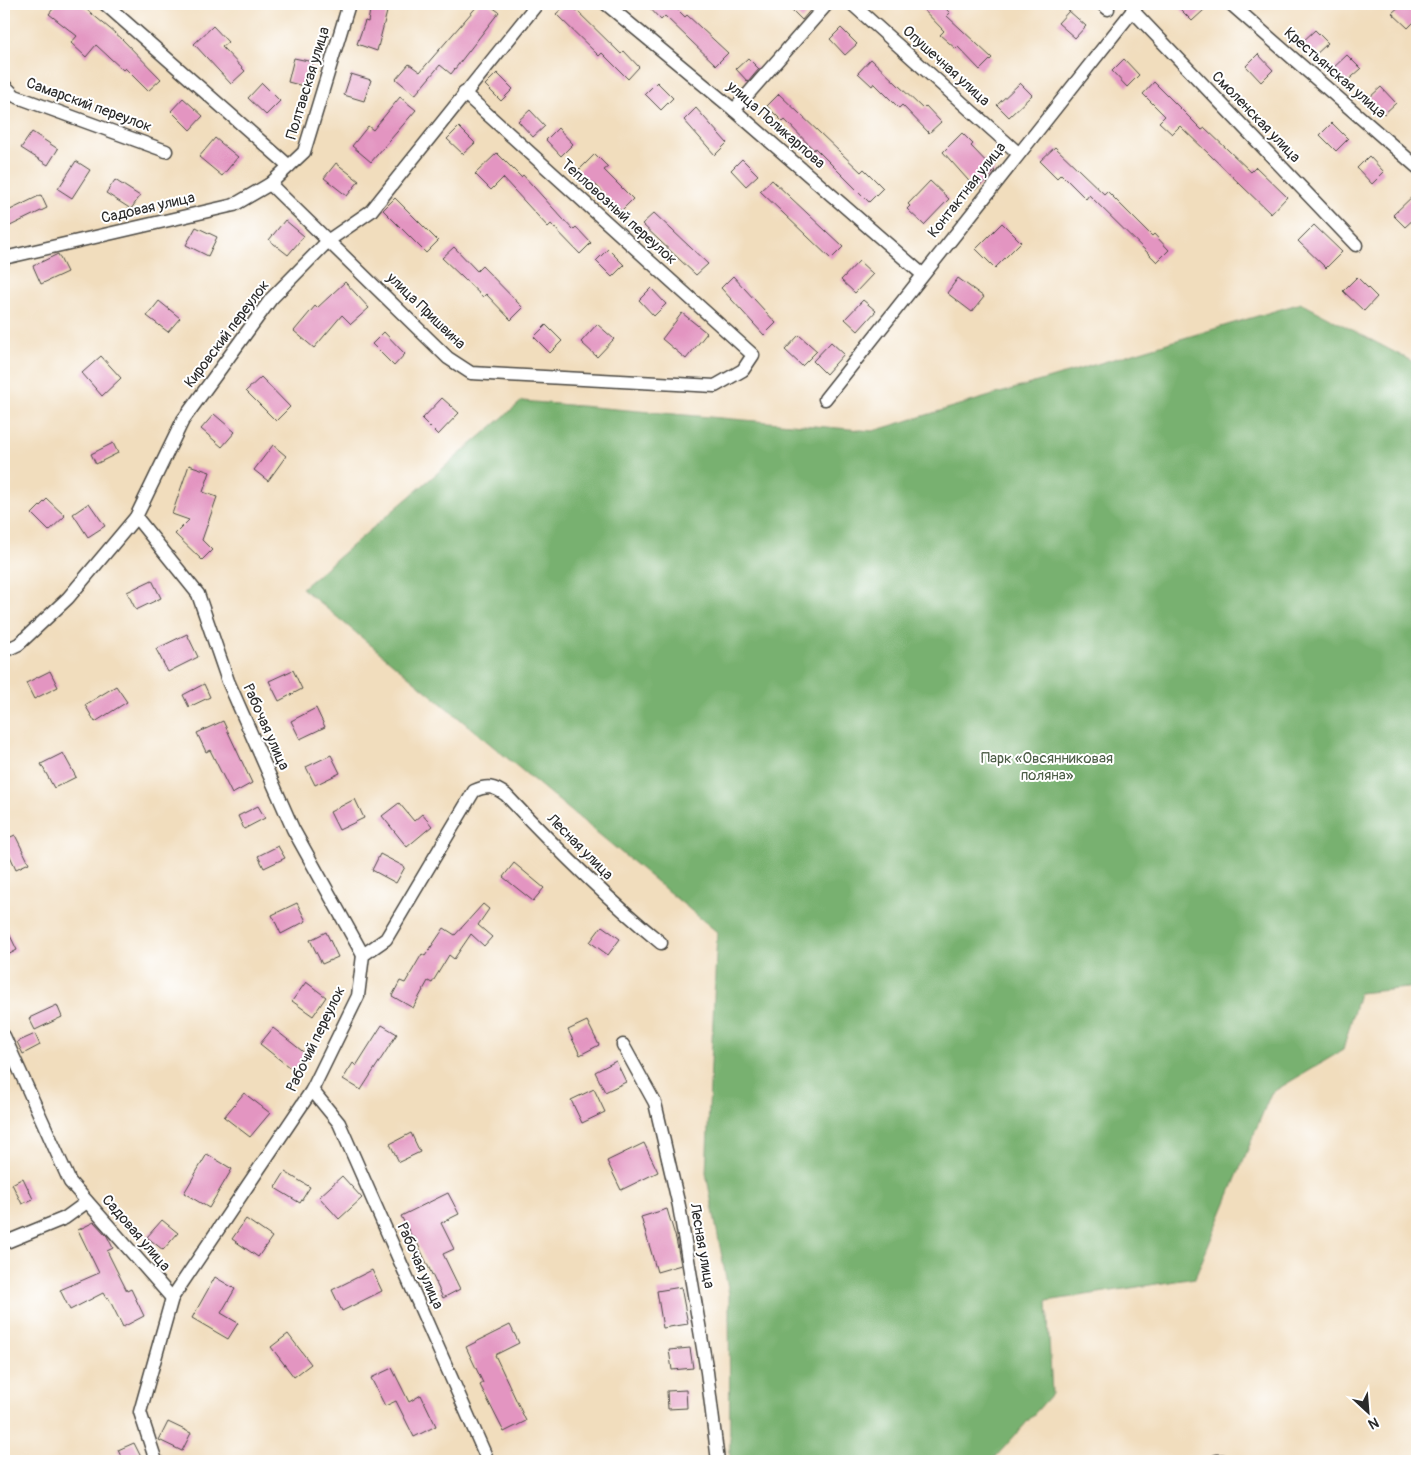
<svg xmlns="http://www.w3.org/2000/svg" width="1421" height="1465" font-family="Pangolin,sans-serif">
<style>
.forest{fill:#78b16f;stroke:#526e4d}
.building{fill:#e395c1}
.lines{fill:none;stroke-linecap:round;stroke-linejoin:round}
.minor-casing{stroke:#494641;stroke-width:15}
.minor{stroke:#fff;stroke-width:12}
.labels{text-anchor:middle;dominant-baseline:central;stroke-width:4;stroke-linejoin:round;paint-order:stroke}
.street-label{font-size:15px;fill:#2b2b2b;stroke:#fff}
.park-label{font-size:15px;fill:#4b5c45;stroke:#fff}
</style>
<rect width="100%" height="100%" fill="#fff"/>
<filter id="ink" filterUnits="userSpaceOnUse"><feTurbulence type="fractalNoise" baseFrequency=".02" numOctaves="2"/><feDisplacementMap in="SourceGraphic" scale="10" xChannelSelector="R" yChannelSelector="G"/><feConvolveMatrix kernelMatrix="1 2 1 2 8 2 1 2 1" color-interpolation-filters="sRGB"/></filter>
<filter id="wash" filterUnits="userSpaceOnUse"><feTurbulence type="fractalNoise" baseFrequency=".0096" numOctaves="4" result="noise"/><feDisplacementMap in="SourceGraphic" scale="20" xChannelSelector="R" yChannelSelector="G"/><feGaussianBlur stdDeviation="1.12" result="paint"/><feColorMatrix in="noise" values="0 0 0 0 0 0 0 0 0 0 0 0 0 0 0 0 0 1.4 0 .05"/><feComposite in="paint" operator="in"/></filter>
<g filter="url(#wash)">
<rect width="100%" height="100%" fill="#f1ddbd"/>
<path class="forest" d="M1301,303L1417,364V987L1359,993L1343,1050L1271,1093L1195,1278L1047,1301L1052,1394L992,1461H730L729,1294L706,1173L717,932L302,588L522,401L873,431Z"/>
<g id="blocks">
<g class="building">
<path d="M57,4H80L121,38L161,79L148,91L125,68L123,70L96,45L86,57L71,43L77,36L49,14Z"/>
<path d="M371,4H389L377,51L357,44L365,21L368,22Z"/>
<path d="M479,4H488L499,12L451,74L440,65L415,95L396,79L409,64L420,72Z"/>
<path d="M567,4H570L621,54L624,51L639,67L628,79L602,53L599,56L556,14Z"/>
<path d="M646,4H678L675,7L685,17L687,15L728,53L716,65L665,16L661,20Z"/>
<path d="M786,4H810L813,7L802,20Z"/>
<path d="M918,4H941L950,13L947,16L992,58L980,70L958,47L956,49L940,35L944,31Z"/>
<path d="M1175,4H1198L1204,10L1192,21Z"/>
<path d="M1402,4H1407L1417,14V19L1408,28L1392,13Z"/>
<path d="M1069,11L1086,26L1075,38L1058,23Z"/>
<path d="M213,26L228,42L222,47L245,71L231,84L194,44Z"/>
<path d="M841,28L857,44L845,55L830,39Z"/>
<path d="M1315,30L1328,43L1312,58L1299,45Z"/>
<path d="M1258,54L1273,70L1261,82L1246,66Z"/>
<path d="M1347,55L1361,69L1345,83L1332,69Z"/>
<path d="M294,58L313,62L307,87L288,82Z"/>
<path d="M748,58L759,69L748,82L736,69Z"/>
<path d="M871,59L923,109L926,106L941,122L929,133L902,105L899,108L874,83L872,86L858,73Z"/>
<path d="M1124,59L1139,75L1127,87L1112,71Z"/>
<path d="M497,73L513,89L501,101L485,85Z"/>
<path d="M351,74L371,80L364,101L344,95Z"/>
<path d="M657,82L673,98L661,110L645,94Z"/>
<path d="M1154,82L1202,130L1205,128L1251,172L1256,167L1287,197L1271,214L1180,126L1172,134L1159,122L1165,116L1143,94Z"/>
<path d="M262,83L280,101L266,115L248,98Z"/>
<path d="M1020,83L1032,95L1009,117L997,105Z"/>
<path d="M1381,87L1396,103L1384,114L1369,98Z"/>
<path d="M779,94L861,172L864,169L883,188L869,202L815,148L814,150L785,120L783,122L767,106Z"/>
<path d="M400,97L416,110L371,162L352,146L368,126L373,130Z"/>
<path d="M183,98L203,116L190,130L171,111Z"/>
<path d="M696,108L727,143L715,155L684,120Z"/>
<path d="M530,110L545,126L533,137L518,121Z"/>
<path d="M1332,123L1348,139L1336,151L1320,135Z"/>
<path d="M459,127L475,143L463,154L447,139Z"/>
<path d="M558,128L573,144L561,156L546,140Z"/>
<path d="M32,132L58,149L48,165L21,148Z"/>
<path d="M962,133L973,144L971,146L995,171L976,189L943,152Z"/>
<path d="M215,138L238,157L222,176L199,157Z"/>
<path d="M1055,147L1104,194L1107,191L1152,236L1154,234L1169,250L1157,262L1089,195L1086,199L1061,174L1057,178L1040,161Z"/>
<path d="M497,153L521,177L523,175L573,230L576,227L591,243L580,254L551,224L548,227L503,178L491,190L475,174Z"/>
<path d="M595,154L608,167L604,170L633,199L621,211L593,182L589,185L577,172Z"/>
<path d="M1369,156L1384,172L1372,184L1357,168Z"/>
<path d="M742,159L758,175L746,186L731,170Z"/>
<path d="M76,161L90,170L72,198L58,189Z"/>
<path d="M336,163L359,181L347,196L324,178Z"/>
<path d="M115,180L140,196L131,209L106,193Z"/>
<path d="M772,180L843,247L831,259L760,191Z"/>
<path d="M930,181L949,199L924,225L907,209L910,206L908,204Z"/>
<path d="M1417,192V216L1405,227L1393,215Z"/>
<path d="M41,195L47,208L4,229V213Z"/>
<path d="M395,198L438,241L426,253L383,210Z"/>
<path d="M654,213L708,264L696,275L642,224Z"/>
<path d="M285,220L304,236L288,255L269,240Z"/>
<path d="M1002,223L1021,242L995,268L976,249Z"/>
<path d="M1314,225L1342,252L1326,268L1298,241Z"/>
<path d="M196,227L217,237L208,256L186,245Z"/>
<path d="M454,247L477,271L482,266L523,308L511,320L486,294L483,297L442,258Z"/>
<path d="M608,249L624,265L612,277L596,261Z"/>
<path d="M58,254L67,272L41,284L33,266Z"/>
<path d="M859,261L873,274L855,293L841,280Z"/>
<path d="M733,276L776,323L764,335L721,288Z"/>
<path d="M1357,277L1377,297L1364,311L1343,291Z"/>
<path d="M958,278L984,297L972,312L947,293Z"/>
<path d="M345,282L369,308L351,324L342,315L314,348L294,331L315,306L317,308Z"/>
<path d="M651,288L666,304L654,316L639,300Z"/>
<path d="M863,300L876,311L858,331L845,319Z"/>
<path d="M159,301L180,318L168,332L147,316Z"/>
<path d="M682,313L707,333L686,359L662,339Z"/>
<path d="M597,324L614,339L597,357L581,342Z"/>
<path d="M546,325L562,341L550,353L534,337Z"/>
<path d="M384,332L405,354L394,366L372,344Z"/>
<path d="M799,335L817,351L802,366L785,350Z"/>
<path d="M831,342L844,354L826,374L813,361Z"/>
<path d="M101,356L121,378L102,396L82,373Z"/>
<path d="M261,377L290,407L276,421L246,391Z"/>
<path d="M442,398L459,413L438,435L422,419Z"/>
<path d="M214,414L235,432L222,447L201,429Z"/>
<path d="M113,443L118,453L96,464L91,454Z"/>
<path d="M273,445L286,456L268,481L254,470Z"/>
<path d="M189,465L210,472L203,492L217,497L202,540L212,550L202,560L175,534L189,520L172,514Z"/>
<path d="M47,499L65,516L49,531L32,514Z"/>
<path d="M89,503L105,526L88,537L73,514Z"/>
<path d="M152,580L161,598L136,610L127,592Z"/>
<path d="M187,634L198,657L168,672L156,649Z"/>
<path d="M293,670L302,689L279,701L269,681Z"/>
<path d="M50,671L58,687L34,699L26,683Z"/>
<path d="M204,684L210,697L189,707L183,695Z"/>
<path d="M116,686L127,702L95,722L85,705Z"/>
<path d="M316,708L325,727L300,739L291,721Z"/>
<path d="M223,721L252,783L232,794L210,750L206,752L197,733Z"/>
<path d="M63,753L76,777L54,788L41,764Z"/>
<path d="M331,755L340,773L315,785L306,767Z"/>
<path d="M355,799L364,818L339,830L330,812Z"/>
<path d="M399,803L414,821L422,814L432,826L407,847L382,816Z"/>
<path d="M258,806L265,818L244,829L238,816Z"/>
<path d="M15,835L29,863L16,869L4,843V840Z"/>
<path d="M278,846L285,858L264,868L258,856Z"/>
<path d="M380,854L405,867L396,883L372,870Z"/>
<path d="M514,863L544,888L533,901L503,877Z"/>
<path d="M297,903L306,921L281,934L272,915Z"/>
<path d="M483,904L489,909L478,925L492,937L484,946L471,934L454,959L449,955L432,983L428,981L413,1008L392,996L400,981L405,983L422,954L425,956L444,928L455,935Z"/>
<path d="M4,923L17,950L4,957Z"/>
<path d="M602,926L620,939L608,955L590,942Z"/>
<path d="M326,932L338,957L322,964L310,940Z"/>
<path d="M306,982L326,997L313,1016L292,1001Z"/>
<path d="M57,1005L62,1017L35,1030L29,1018Z"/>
<path d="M587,1021L599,1045L580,1055L568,1030Z"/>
<path d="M382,1025L397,1034L361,1090L343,1079L353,1063L356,1066Z"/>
<path d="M273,1028L306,1054L294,1071L260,1044Z"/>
<path d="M35,1034L40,1045L23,1054L17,1042Z"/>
<path d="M616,1061L626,1082L605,1092L595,1072Z"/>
<path d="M594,1089L605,1112L582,1123L571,1100Z"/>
<path d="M244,1093L270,1113L250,1137L224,1117Z"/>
<path d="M411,1133L420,1152L399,1162L390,1144Z"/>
<path d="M644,1143L658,1172L621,1190L607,1161Z"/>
<path d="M207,1154L232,1169L209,1208L184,1193Z"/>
<path d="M285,1172L310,1187L300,1203L275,1188Z"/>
<path d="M342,1176L362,1198L339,1219L319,1197Z"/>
<path d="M23,1178L33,1199L22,1204L12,1184Z"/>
<path d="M448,1193L459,1214L441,1223L454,1249L443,1254L460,1289L443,1298L414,1236L412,1237L401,1216Z"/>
<path d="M667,1209L676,1239L681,1265L657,1272L641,1217Z"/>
<path d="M246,1219L272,1237L258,1257L232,1239Z"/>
<path d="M162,1220L178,1233L163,1250L147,1237Z"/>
<path d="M94,1222L107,1236L113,1248L107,1251L127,1291L131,1289L144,1316L123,1327L108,1297L106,1298L103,1293L70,1310L60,1290L99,1273L78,1230Z"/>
<path d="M372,1270L382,1291L342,1311L332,1290Z"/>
<path d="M215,1277L235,1289L221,1313L238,1323L228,1339L192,1318Z"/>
<path d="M681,1287L688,1324L663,1328L657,1291Z"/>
<path d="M510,1325L519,1343L495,1355L526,1421L504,1432L480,1385L483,1383L466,1347Z"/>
<path d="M288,1334L311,1364L294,1377L271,1347Z"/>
<path d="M690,1348L693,1368L672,1370L669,1350Z"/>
<path d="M392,1368L409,1402L421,1395L436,1426L414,1437L396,1401L385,1406L371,1378Z"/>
<path d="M686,1390L687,1408L668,1409L667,1391Z"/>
<path d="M168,1422L191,1433L182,1451L159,1440Z"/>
<path d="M134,1443L143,1461H123L118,1450Z"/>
</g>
</g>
</g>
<g filter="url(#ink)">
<use href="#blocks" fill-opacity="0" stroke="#494641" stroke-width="1"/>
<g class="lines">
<g class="minor-casing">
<g id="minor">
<path d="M105,4L289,166"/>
<path d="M606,4L734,110L922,274"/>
<path d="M852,4L1018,153"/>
<path d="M1102,4L1108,9"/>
<path d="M1231,4L1417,167"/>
<path d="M1132,10L1356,245"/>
<path d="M4,85L15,96L166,151"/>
<path d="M734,110L827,4"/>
<path d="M270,184L448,358L471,373L715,386L743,370L753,355L464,93"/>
<path d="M4,258L234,205L270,184L304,152L349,4"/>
<path d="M825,399L1138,4"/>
<path d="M136,517L198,594L228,681L293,829L363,955"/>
<path d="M4,651L19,644L68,598L136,517L183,420L271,299L329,240L371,211L537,4"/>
<path d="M4,1036L70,1182L172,1298"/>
<path d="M623,1045L655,1103L679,1206L707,1372L718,1461"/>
<path d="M312,1090L339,1123L488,1461"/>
<path d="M4,1243L65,1218L87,1202"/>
<path d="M156,1461L140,1412L172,1298L312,1090L358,996L363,955L386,939L474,791C487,785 494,786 506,795C555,847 605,897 661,943"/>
<path d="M1217,1461H1223"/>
</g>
</g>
<use href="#minor" class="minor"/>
</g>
</g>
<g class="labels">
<g class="street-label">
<text transform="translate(946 66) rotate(42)">Опушечная улица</text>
<text transform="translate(1335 73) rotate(41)">Крестьянская улица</text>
<text transform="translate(308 83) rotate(-73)">Полтавская улица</text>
<text transform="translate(89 105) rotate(20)">Самарский переулок</text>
<text transform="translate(1256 117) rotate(46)">Смоленская улица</text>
<text transform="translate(776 125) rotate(41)">улица Поликарпова</text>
<text transform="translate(967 190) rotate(-52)">Контактная улица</text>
<text transform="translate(148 208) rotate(-13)">Садовая улица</text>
<text transform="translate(619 212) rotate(42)">Тепловозный переулок</text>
<text transform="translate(426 311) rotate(44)">улица Пришвина</text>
<text transform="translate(227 334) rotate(-53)">Кировский переулок</text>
<text transform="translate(266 727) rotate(66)">Рабочая улица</text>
<text transform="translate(580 847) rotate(45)">Лесная улица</text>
<text transform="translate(316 1039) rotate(-64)">Рабочий переулок</text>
<text transform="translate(136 1233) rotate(49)">Садовая улица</text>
<text transform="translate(702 1246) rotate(80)">Лесная улица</text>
<text transform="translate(420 1266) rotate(66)">Рабочая улица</text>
</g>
<g class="park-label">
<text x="1047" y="758">Парк «Овсянниковая<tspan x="1047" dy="17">поляна»</tspan></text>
</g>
</g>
<rect width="1421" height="1465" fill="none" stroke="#fff" stroke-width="20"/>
<g transform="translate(1368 1412) rotate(154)" stroke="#ffffff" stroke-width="4" paint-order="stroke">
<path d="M0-4L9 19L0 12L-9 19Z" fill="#2b2b2b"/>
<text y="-8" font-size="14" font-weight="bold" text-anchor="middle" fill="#2b2b2b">N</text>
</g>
</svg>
